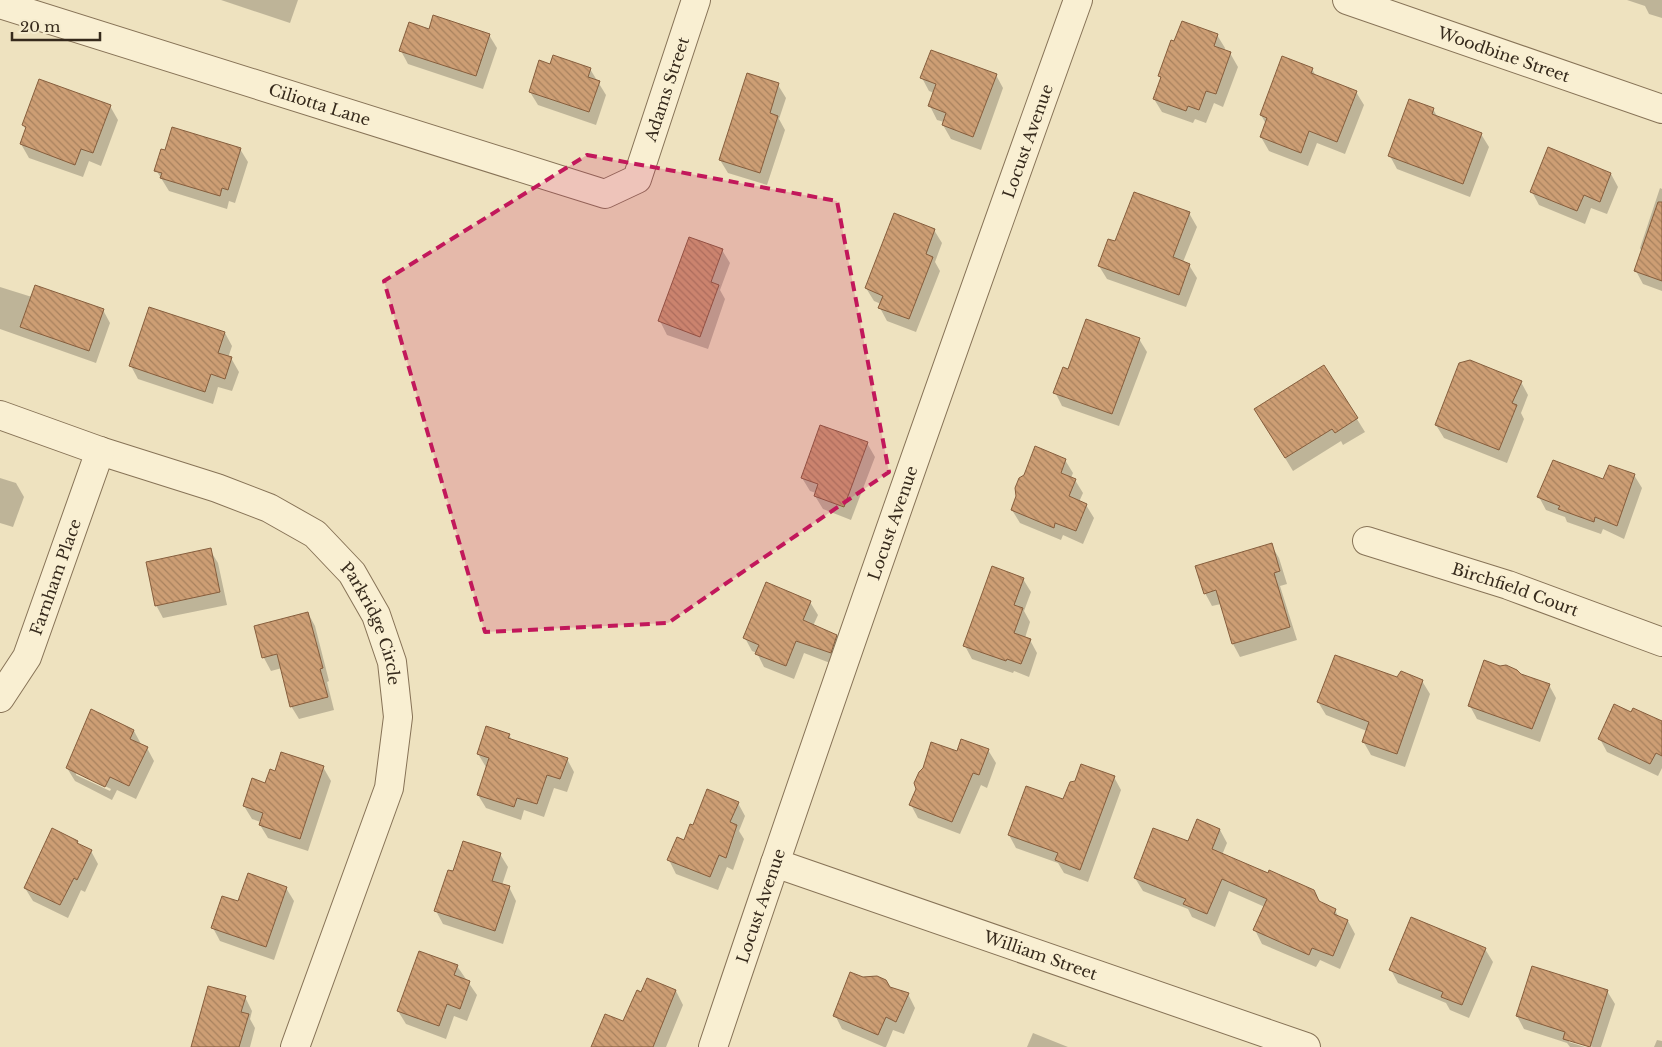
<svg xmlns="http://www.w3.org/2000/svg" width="1662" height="1047" font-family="'Libre Baskerville',serif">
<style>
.shadow{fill:#0003;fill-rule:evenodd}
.building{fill:url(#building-back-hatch);stroke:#865e3d}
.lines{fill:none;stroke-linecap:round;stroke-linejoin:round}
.street-casing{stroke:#877357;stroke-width:30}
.street{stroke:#f9efd2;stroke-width:28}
.marked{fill:#c2185b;fill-opacity:0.2;stroke:#c2185b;stroke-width:4;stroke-dasharray:10 6;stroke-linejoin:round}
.labels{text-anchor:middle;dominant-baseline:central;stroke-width:4;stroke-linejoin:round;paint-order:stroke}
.street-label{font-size:16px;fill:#362a1c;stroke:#f5ecce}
</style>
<defs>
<pattern id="building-back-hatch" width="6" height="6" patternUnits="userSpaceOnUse" patternTransform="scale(1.25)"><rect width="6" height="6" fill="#cd9e74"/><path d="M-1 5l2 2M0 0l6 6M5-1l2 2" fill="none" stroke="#a7815e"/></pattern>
</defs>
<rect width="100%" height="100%" fill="#eee2bf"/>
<g class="shadow">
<path d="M221,0H298L290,23Z"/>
<path d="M1627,0H1662V18L1649,14L1645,6Z"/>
<path d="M489,35L497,48L483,89L408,64L401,51Z"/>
<path d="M1217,35L1225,48L1224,51L1230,53L1238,67L1223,107L1214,103L1206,123L1195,119L1193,123L1162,112L1154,99L1161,79L1159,76Z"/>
<path d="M551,66L590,69L606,95L596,125L538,105L530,92Z"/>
<path d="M1312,69L1316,76L1356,92L1364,105L1345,154L1317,143L1308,166L1269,151L1261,137L1266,124L1261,115Z"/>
<path d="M996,75L1003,88L981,150L951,139L943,125L944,122L937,120L930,106L934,93L929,91L922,78Z"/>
<path d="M778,85L786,98L779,119L785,130L767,185L728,173L720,160Z"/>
<path d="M110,106L118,120L101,166L89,161L83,177L29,158L21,144L26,130L23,125Z"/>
<path d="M1433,109L1438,118L1481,134L1489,147L1470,197L1397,169L1390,156Z"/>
<path d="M240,149L248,162L235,203L229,201L227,209L169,191L156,170Z"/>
<path d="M1549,149L1611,174L1618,187L1607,214L1591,208L1585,224L1539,205L1532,192Z"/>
<path d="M1660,188L1662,189V291L1643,284L1636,271L1642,252L1640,248Z"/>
<path d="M1189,213L1197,227L1183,262L1189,265L1197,278L1186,307L1107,279L1099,266L1116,243Z"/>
<path d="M934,230L942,243L935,262L940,271L916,332L887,321L880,308L881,304L874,301L866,288Z"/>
<path d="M722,250L730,263L720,290L725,299L708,349L667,335L660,321Z"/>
<path d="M0,287L32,297L103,310L110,323L96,363L0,329Z"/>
<path d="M150,309L225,333L232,346L228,358H231L239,372L232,391L218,387L213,404L138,379L131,366Z"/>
<path d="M1139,339L1147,352L1119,426L1062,406L1055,392Z"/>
<path d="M1324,366L1365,432L1343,445L1341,441L1293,471L1263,422Z"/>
<path d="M1521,382L1528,395L1521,413L1524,419L1507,463L1444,438L1436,425Z"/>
<path d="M867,443L875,457L851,520L823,509L815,496L816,493L810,491L802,478Z"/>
<path d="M1065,460L1073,473L1071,478L1075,480L1083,493L1079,502L1086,505L1094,518L1083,544L1063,535L1061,540L1020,523L1012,510Z"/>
<path d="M1634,475L1642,488L1624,539L1603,529L1601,534L1567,522L1565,517L1546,510L1539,497L1603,480Z"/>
<path d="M0,478L16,483L24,497L13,527L0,523Z"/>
<path d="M1271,545L1279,558L1287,584L1280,586L1297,640L1240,657L1233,644L1221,604L1212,606L1205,593Z"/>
<path d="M210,550L218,563L227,605L163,618L156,605Z"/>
<path d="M1023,579L1031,592L1024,611L1030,622L1025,638L1030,640L1037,653L1029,677L1014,671L1013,673L972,659L965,646Z"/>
<path d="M810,602L818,615L813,626L836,636L844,650L838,666L804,653L794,679L764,667L757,653L752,651L745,638Z"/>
<path d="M308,613L315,626L329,681L327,682L334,710L299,719L291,706L282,668L271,671L264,658L255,626Z"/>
<path d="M1520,675L1549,685L1556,698L1540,742L1477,719L1470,706Z"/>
<path d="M1398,678L1422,681L1430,694L1405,767L1371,755L1363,741L1367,731L1326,715L1318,702Z"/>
<path d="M92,711L134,731L141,744L147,748L154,761L136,799L117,790L112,800L75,781L67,768ZM76,772L111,789L110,791L76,775Z"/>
<path d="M1631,714L1662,723V768L1658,776L1607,752L1600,739Z"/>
<path d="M509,735L512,740L567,759L574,772L567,792L554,788L544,817L524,810L521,820L486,808L478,795L486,767L478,754Z"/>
<path d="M988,750L996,763L987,788L981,785L960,834L918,818L911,805L924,769L958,753Z"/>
<path d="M323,767L331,781L308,851L268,838L260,825L261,822L252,819L244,806L276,772Z"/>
<path d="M1114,777L1121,790L1088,882L1064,873L1058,863L1016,848L1009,835L1064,801Z"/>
<path d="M738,803L745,816L739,831L744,839L733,870L727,867L718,890L676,874L669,860L684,841Z"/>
<path d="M1220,830L1227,843L1222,855L1268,875L1313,891L1321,903L1335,910L1339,918L1348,921L1355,934L1340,969L1320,960L1316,967L1262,944L1255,930L1265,907L1229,891L1215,927L1192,917L1188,909L1143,891L1135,878L1189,843Z"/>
<path d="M77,842L80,846L91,851L98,864L85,892L81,890L68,918L33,901L25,888Z"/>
<path d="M500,854L508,867L502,885L509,887L516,901L503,944L443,924L436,911L454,873Z"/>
<path d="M286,888L294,901L274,960L220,941L213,928L239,903Z"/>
<path d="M1485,949L1493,962L1469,1018L1450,1010L1446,1003L1398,983L1391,970Z"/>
<path d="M457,966L477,995L467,1021L454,1016L446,1039L406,1024L398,1011Z"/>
<path d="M647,980L676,991L683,1005L666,1047H597L624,1023L642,993Z"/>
<path d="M890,988L908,994L915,1008L904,1034L893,1030L886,1047H884L842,1029L835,1015Z"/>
<path d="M1607,991L1615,1004L1601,1047H1593L1569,1039V1042L1585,1047H1570L1567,1043L1524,1029L1517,1016Z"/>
<path d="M245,997L252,1011L250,1019L255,1028L250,1047H192Z"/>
<path d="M1033,1033L1068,1047H1027Z"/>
<path d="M1657,1040L1662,1041V1047H1654Z"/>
</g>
<g class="building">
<path d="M433,15L490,34L476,76L399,51L409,22L429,29Z"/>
<path d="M1182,21L1218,34L1214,46L1231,52L1216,94L1206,91L1199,110L1188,106L1186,111L1153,99L1161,77L1158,76L1171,40L1174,41Z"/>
<path d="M931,50L997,74L973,137L942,125L946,113L928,106L936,84L920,78Z"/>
<path d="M553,55L591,68L588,77L600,81L589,112L529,92L539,60L550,64Z"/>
<path d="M1282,56L1313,68L1311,73L1357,91L1337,142L1309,131L1301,153L1260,137L1267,118L1260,115Z"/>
<path d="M747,73L779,83L770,113L778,116L760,173L719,160Z"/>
<path d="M39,79L111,105L93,153L81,149L75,165L20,144L26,127L22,125Z"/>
<path d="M1409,99L1434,108L1432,114L1482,133L1463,184L1388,156Z"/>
<path d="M172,127L241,148L228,190L222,188L220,196L160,178L162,173L154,171L161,149L165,150Z"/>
<path d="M1548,147L1611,173L1600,202L1584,195L1577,211L1530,192Z"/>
<path d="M1134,192L1190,212L1173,257L1190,264L1179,295L1098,266L1108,239L1115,241Z"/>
<path d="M1658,202H1662V281L1634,271Z"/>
<path d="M894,213L935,229L926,254L933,257L909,319L878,308L883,296L865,288Z"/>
<path d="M689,237L723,249L711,282L719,285L700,337L658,321Z"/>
<path d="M35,285L104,309L89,351L20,327Z"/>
<path d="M149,307L225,332L218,353L232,357L225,379L211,374L205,392L129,366Z"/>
<path d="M1086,319L1140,338L1112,414L1053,393L1063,367L1068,369Z"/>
<path d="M1470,360L1522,381L1512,403L1517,405L1499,450L1435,425L1459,363Z"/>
<path d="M1324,365L1358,418L1335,433L1332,429L1285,458L1254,409Z"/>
<path d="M820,425L868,442L844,507L814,496L818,484L801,478Z"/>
<path d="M1035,446L1066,459L1061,473L1076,479L1069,496L1087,504L1076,531L1055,523L1054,528L1011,510L1016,496L1015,488L1019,478L1024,475Z"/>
<path d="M1553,460L1603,479L1609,465L1635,474L1617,526L1595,517L1594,522L1558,509L1560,506L1537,497Z"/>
<path d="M1272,543L1280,571L1274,573L1290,627L1232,644L1216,590L1204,594L1195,566Z"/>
<path d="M211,548L220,592L155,606L146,562Z"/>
<path d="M992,566L1024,578L1014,605L1023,608L1014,633L1031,639L1021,664L1007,659L1006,661L963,646Z"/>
<path d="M766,582L811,601L803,620L837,635L831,653L796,641L786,666L755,654L759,645L743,638Z"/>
<path d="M308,612L323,668L320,669L328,697L290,707L277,654L262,658L254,626Z"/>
<path d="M1335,655L1397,677L1401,671L1423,680L1397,754L1362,742L1369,722L1317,702Z"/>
<path d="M1484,660L1500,666L1506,665L1517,670L1521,674L1550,684L1532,729L1468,706Z"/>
<path d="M1614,704L1631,712L1633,708L1662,721V756L1656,753L1650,764L1598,739Z"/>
<path d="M91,709L134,730L130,739L148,747L129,786L110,777L105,787L66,768Z"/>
<path d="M486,726L510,734L508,738L568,758L560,779L547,775L537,804L517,798L514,807L477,795L489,758L477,754Z"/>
<path d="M961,739L989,749L979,775L973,773L952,822L909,805L916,789L914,783L919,772L923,768L931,742L957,751Z"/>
<path d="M281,752L324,766L300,839L259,825L263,813L243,806L252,778L265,783L270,769L275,771Z"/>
<path d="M1081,764L1115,776L1080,870L1055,860L1058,853L1008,835L1026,786L1063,799L1070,782L1075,781Z"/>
<path d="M707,789L739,802L730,822L737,825L726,858L719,855L710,877L667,860L677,837L684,840L690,824L693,825Z"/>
<path d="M1197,819L1220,829L1212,849L1268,873L1269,870L1314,890L1319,901L1336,909L1334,914L1348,920L1333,956L1312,948L1309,955L1253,930L1267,899L1222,879L1207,914L1183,904L1186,899L1134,878L1153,828L1188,841Z"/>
<path d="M52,828L78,841L77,843L92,850L77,880L74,878L60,905L24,888Z"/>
<path d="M463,841L501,853L492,881L510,886L495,931L434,911L448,870L453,871Z"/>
<path d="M248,873L287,887L266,947L211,928L222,896L238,901Z"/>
<path d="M1411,917L1486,948L1462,1005L1441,997L1443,992L1389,970Z"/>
<path d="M419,951L458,965L454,975L470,981L460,1009L447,1004L439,1026L397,1011Z"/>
<path d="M1532,966L1608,990L1590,1047L1563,1039L1565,1032L1516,1016Z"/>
<path d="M850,972L863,977L877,976L886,980L890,987L909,993L896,1022L886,1017L878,1035L833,1016Z"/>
<path d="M647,978L676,990L653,1047H591L605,1014L623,1021L637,990L641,992Z"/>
<path d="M208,986L246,996L241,1012L249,1014L239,1047H191Z"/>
</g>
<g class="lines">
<g class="street-casing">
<g id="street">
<path id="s1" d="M1347,0L1662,109"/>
<path id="s2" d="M0,4L605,194L637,179L696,0"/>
<path id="s3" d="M0,415L100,451L217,488L269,508L315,534L352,573L376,615L392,662L398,717L389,788L295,1047"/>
<path id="s4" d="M1367,541L1508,585L1662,642"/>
<path id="s5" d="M0,698L27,657L100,451"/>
<path id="s6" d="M775,863L1306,1047"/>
<path id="s7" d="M713,1047C830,697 953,348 1078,0"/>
</g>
</g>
<use href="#street" class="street"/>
</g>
<path class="marked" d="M587,155L837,201L889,472L668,623L485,632L384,281Z"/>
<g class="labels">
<g class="street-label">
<text stroke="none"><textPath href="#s1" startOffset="166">Woodbine Street</textPath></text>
<text stroke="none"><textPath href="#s2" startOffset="764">Adams Street</textPath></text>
<text stroke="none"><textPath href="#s2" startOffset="335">Ciliotta Lane</textPath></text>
<text stroke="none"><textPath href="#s7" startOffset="959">Locust Avenue</textPath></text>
<text stroke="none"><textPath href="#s7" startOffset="554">Locust Avenue</textPath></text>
<text stroke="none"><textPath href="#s5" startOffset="134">Farnham Place</textPath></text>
<text stroke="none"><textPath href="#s4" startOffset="156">Birchfield Court</textPath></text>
<text stroke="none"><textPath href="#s3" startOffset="446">Parkridge Circle</textPath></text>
<text stroke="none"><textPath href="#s7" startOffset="149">Locust Avenue</textPath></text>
<text stroke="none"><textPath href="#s6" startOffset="281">William Street</textPath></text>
</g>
</g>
<path d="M12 32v8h88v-8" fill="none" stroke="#362a1c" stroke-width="2.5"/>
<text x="20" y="32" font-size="15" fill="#362a1c" stroke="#f5ecce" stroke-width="4" paint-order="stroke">20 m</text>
</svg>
